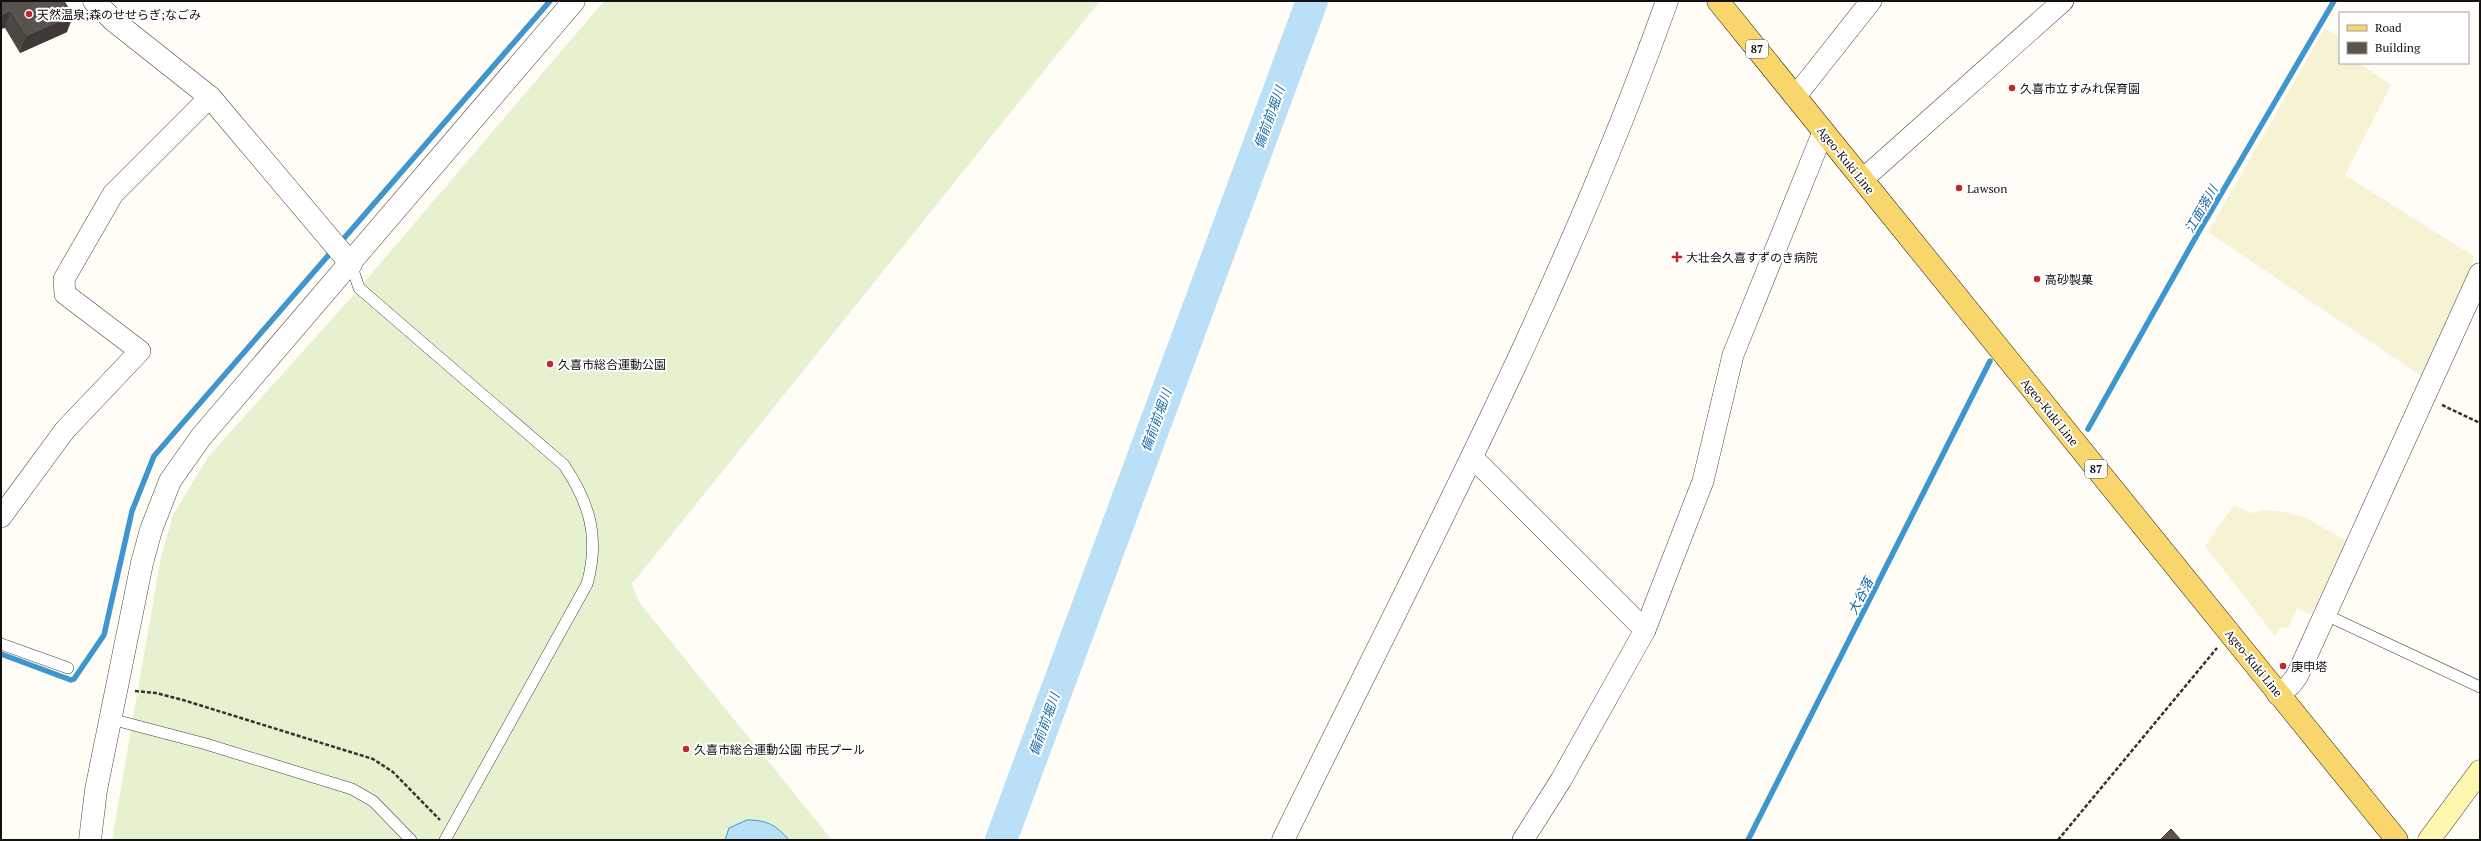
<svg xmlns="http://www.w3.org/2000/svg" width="2481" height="841" font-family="'PT Serif','Noto Sans JP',serif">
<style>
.farmland{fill:#f6f3d4}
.pitch{fill:#e6f2cf}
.water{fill:#b9e0f7;stroke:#3f96cf}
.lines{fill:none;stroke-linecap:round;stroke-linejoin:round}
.stream{stroke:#3f96cf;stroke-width:5.5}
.river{stroke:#b9e0f7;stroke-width:32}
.service-casing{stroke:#444;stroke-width:12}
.minor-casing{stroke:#444;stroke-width:22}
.tertiary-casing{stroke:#444;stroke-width:23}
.secondary-casing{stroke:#333;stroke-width:23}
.primary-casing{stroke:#222;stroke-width:23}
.path{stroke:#333;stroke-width:2.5;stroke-dasharray:4 2;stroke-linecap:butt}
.service{stroke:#fff;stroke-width:11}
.minor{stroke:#fff;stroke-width:21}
.tertiary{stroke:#fff;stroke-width:22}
.secondary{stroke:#fff6b0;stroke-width:22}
.primary{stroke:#f9d66b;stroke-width:22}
.wall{fill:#4d4742}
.shaded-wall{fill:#3f3936}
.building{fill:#5a524d;stroke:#3f3936}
.poi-dot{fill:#c4262e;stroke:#fff;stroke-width:1.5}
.labels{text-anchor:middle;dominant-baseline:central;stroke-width:4;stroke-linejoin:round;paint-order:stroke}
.shield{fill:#fff;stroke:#585858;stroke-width:1}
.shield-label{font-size:11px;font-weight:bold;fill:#111}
.poi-label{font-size:12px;fill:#111;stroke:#fff;text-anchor:start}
.street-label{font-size:12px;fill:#111;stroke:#fff}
.water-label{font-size:13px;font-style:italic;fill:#1768a6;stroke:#fff}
</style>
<rect width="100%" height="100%" fill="#fffdf5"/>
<g class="farmland">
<path d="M2325,28L2340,38V63H2359L2391,85L2345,175L2475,257L2421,376L2208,232Z"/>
<path d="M2234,505L2251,513L2267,510L2284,512L2306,518L2347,541L2311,615L2297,608L2288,628L2280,627L2275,636L2205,546Z"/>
</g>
<path class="pitch" d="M604,1H1100L632,584L639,602L832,840H112L161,556L173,515L208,457L349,300Z"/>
<path class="water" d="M747,820C767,820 776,825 789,840H725L729,828Z"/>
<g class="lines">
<g class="stream">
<path d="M339,244L550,1"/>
<path d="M2088,429L2197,235L2334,1"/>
<path d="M1,654L71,680L74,679L104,635L132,511L154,456L333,250"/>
<path d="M1748,840L1990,361"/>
</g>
<path class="river" d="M1001,840L1312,1"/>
<g class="service-casing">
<g id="service">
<path d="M351,264L359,288L564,465C590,504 600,538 587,584L445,840"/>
<path d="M2324,614L2480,687"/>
<path d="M1,644L68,668"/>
<path d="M111,719L206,744L352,789L373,801L411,840"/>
</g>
</g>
<g class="minor-casing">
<g id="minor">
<path d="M1795,97L1871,1"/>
<path d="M1862,180L2063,1"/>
<path d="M1472,457L1645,630"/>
<path d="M1,517L65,430L140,351L65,294L64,279L113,194L210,97"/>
<path d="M1523,840L1561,780L1645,630L1703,481L1733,355L1823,132"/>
</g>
</g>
<g class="tertiary-casing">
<g id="tertiary">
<path d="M94,1L114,21L210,97L351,264"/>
<path d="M2278,694L2290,685L2297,676L2480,274"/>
<path d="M90,840L96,790L142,563L151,530L170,481L201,437L574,1"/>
<path d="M1283,840C1418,564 1564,290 1667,1"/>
</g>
</g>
<g class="secondary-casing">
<path id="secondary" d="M2429,840L2480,771"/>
</g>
<g class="primary-casing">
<path id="primary" d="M1718,1L2397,840"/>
</g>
<g class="path">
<path d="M2442,405L2480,423"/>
<path d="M135,691L156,693L183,700L373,759L393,772L440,820"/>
<path d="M2058,840L2217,648"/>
</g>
<use href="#service" class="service"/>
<use href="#minor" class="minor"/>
<use href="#tertiary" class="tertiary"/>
<use href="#secondary" class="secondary"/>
<use href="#primary" class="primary"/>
</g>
<path class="wall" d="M1,1L67,32L20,53L5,28Z"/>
<g class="shaded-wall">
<path d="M10,12L5,28L1,29V16Z"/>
<path d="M73,16L67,32L20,53L26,37Z"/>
</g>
<g class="building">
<path d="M1,1H64L73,16L26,37L10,12L1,16Z"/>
<path d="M2171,829L2181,840H2160Z"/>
</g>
<g class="poi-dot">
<circle cx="29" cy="14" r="4"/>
<circle cx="2012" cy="88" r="4"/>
<circle cx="1959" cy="188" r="4"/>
<path d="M1675 251h4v4h4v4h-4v4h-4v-4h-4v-4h4z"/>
<circle cx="2037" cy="279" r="4"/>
<circle cx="550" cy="364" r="4"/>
<circle cx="2283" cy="666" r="4"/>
<circle cx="686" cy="749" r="4"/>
</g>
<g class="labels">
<g class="shield">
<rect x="1746" y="40" width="22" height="18" rx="3"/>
<rect x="2085" y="460" width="22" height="18" rx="3"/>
</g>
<g class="shield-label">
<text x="1757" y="49">87</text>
<text x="2096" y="469">87</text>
</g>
<g class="poi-label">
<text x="37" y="14">天然温泉;森のせせらぎ;なごみ</text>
<text x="2020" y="88">久喜市立すみれ保育園</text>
<text x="1967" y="188">Lawson</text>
<text x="1686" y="257">大壮会久喜すずのき病院</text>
<text x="2045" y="279">高砂製菓</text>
<text x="558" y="364">久喜市総合運動公園</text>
<text x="2291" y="666">庚申塔</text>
<text x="694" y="749">久喜市総合運動公園 市民プール</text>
</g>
<g class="street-label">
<text transform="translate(1846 160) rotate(51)">Ageo-Kuki Line</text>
<text transform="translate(2050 412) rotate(51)">Ageo-Kuki Line</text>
<text transform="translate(2254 663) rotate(51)">Ageo-Kuki Line</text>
</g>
<g class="water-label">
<text transform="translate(1269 117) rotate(-70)">備前前堀川</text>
<text transform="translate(2201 209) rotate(-60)">江面落川</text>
<text transform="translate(1156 420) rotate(-70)">備前前堀川</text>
<text transform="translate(1860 596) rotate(-63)">大谷落</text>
<text transform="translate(1044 724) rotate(-70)">備前前堀川</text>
</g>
</g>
<rect width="2481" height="841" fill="none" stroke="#111111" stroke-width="4"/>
<rect x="2339" y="12" width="130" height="52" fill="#ffffff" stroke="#a0a0a0"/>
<rect x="2347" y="25" width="20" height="6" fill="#f9d66b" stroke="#a0a0a0"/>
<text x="2375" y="32" font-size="12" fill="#111111">Road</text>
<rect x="2347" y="42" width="20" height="12" fill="#5a524d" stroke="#a0a0a0"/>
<text x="2375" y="52" font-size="12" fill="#111111">Building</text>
</svg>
